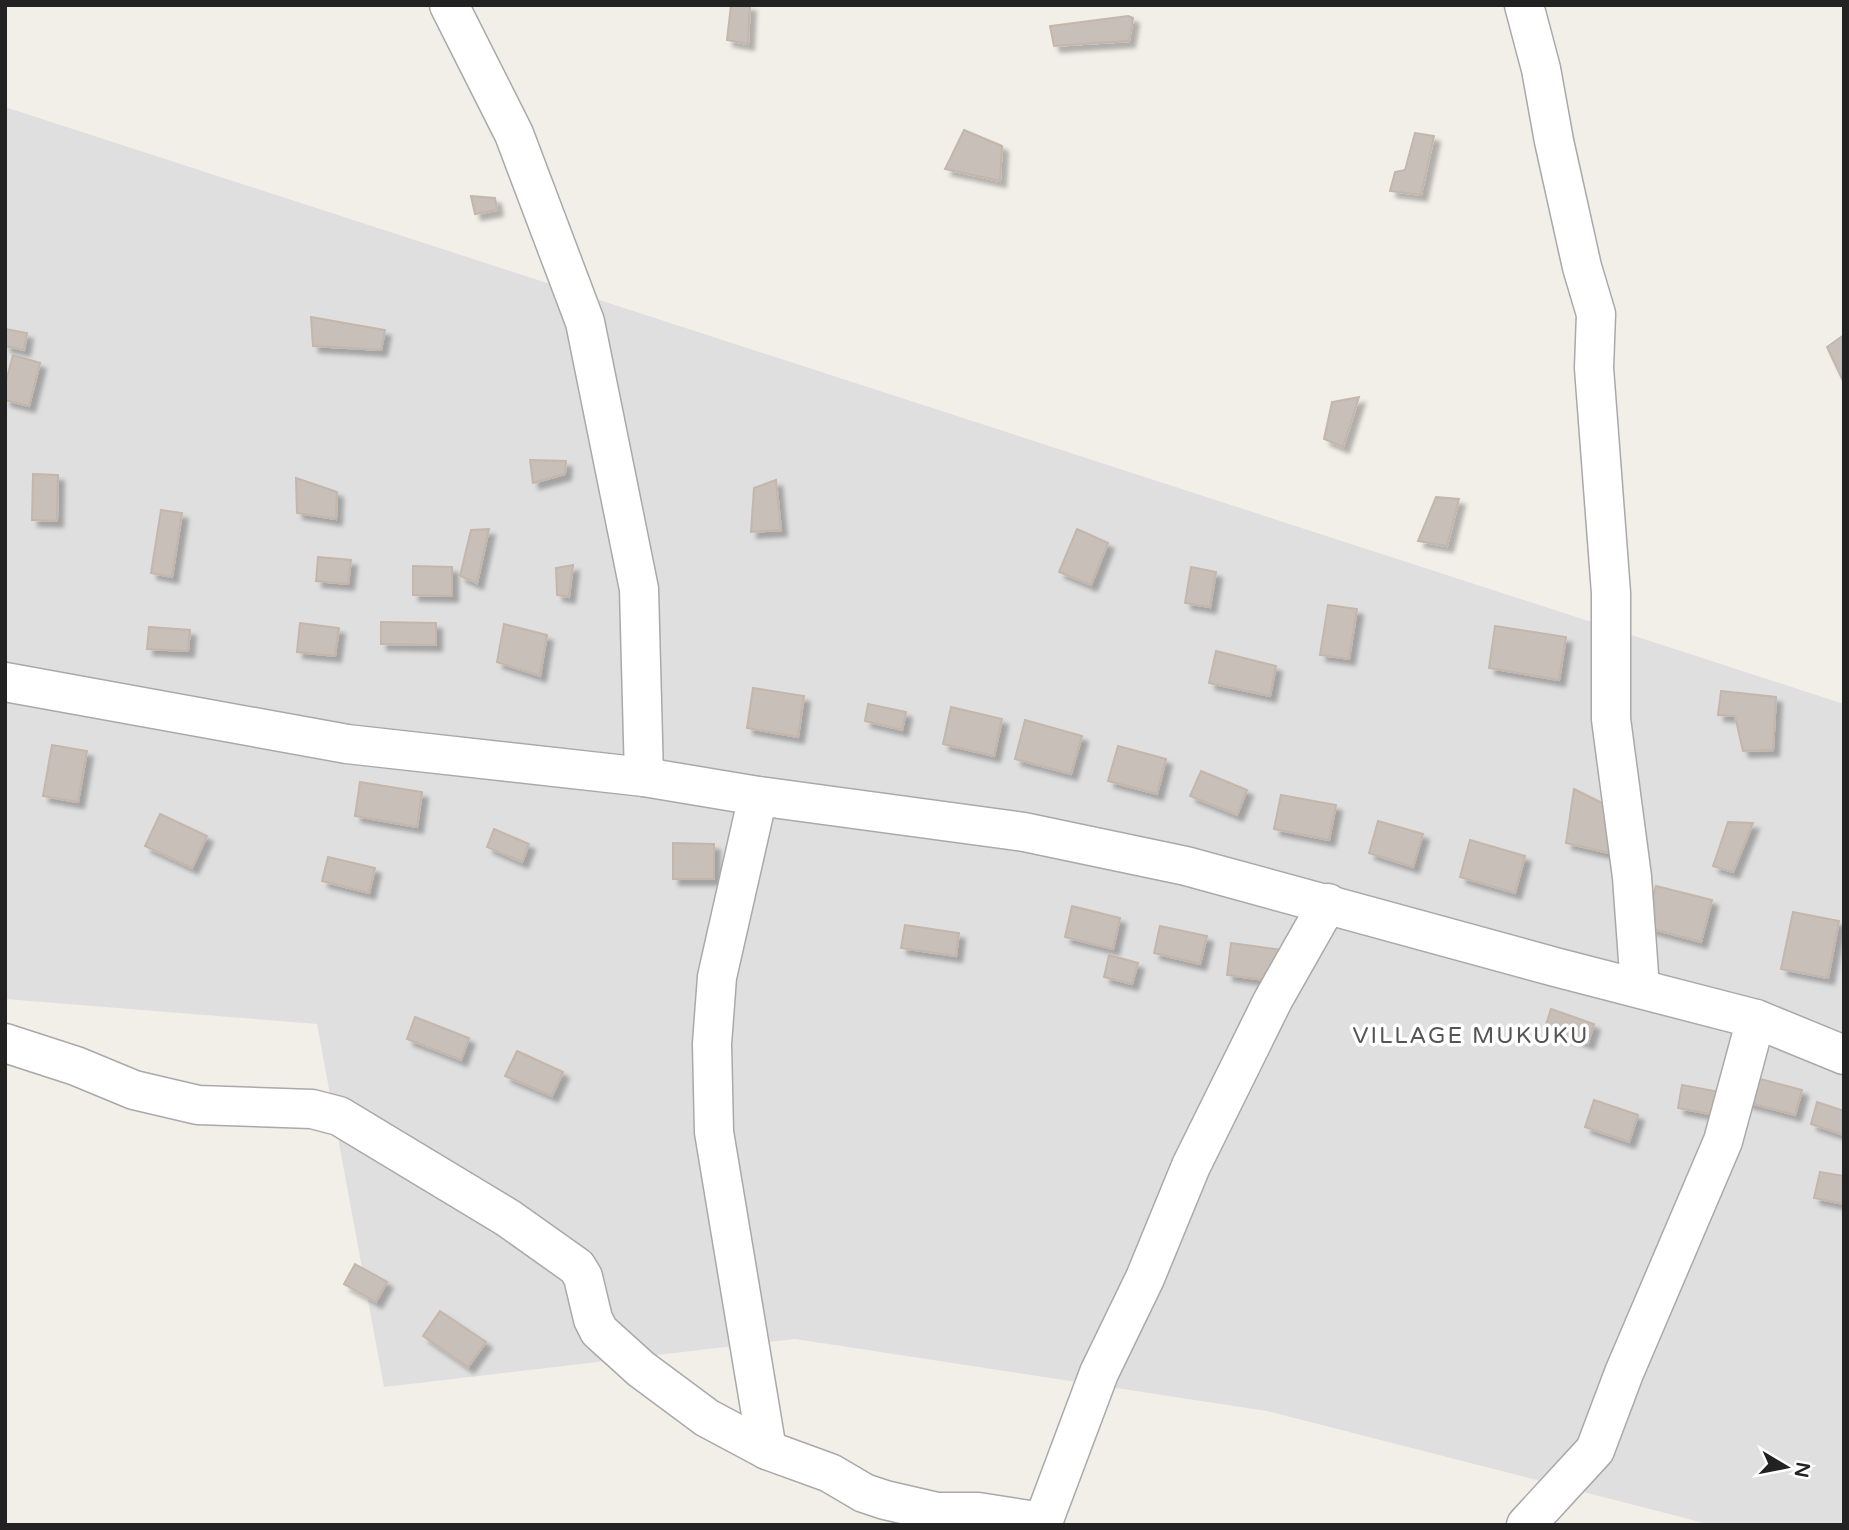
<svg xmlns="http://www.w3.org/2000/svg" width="1849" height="1530" font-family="'Varela Round',sans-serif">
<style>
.residential{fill:#e0dfdf}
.building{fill:#c7bfb8;stroke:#c4b6ab;stroke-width:2;filter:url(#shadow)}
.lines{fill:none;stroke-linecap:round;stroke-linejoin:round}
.minor-casing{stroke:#a9a9a9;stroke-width:41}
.minor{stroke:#fff;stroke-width:38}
.labels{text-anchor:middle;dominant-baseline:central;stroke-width:7;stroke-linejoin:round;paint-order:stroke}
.neighbourhood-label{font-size:23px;letter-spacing:2px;fill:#555;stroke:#fff}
</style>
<defs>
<filter id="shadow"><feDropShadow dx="6" dy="6" stdDeviation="2" flood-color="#0004"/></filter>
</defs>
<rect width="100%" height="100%" fill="#f2efe9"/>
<path class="residential" d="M5,107L1844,704V1525H1712L1267,1411L795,1339L384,1387L317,1024L5,999Z"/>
<g class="building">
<path d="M731,5H750L748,44L727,40Z"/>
<path d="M1128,16L1133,18L1129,41L1054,46L1050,26Z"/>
<path d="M964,130L1002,146L1000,181L945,169Z"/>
<path d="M1415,133L1434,136L1421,195L1390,191L1395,172L1405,170Z"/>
<path d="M471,196L495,198L497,210L475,214Z"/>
<path d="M311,317L385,330L381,350L313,346Z"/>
<path d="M5,329L27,333L24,350L5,346Z"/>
<path d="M1844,335V383L1827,347Z"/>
<path d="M13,355L40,363L29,406L5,400V385Z"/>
<path d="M1359,397L1343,447L1324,439L1332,402Z"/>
<path d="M530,460L566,461L565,474L533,483Z"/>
<path d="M33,474L58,475L57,521L32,520Z"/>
<path d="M296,478L337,492L336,519L297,513Z"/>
<path d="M776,480L781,530L751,532L754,488Z"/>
<path d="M1436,497L1459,499L1447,546L1418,541Z"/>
<path d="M161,510L182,513L172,577L151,573Z"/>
<path d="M489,529L477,583L460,576L471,530Z"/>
<path d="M1077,529L1108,543L1091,585L1059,572Z"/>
<path d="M318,557L351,560L348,584L316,581Z"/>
<path d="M573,565L569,597L557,595L556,568Z"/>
<path d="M413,566L452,567V596L413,595Z"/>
<path d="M1191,567L1216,572L1210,607L1185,603Z"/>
<path d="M1328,605L1357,609L1349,659L1320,655Z"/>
<path d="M381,622L436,623V645L381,644Z"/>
<path d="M300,623L339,628L335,656L297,652Z"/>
<path d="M504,624L547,635L540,676L497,662Z"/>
<path d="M1495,626L1566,637L1559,680L1489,668Z"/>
<path d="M149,627L190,630L188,651L147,649Z"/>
<path d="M1216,651L1276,666L1270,696L1209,683Z"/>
<path d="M753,688L804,696L798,737L747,728Z"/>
<path d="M1721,691L1776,697L1773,750L1743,751L1735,716L1718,715Z"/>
<path d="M868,704L906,712L902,730L865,721Z"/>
<path d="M951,707L1002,719L994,756L943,744Z"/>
<path d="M1025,720L1082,736L1071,774L1015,759Z"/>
<path d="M52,745L87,751L78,802L43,796Z"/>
<path d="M1118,746L1166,759L1157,794L1108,781Z"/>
<path d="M1201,771L1247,790L1237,815L1190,796Z"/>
<path d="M360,782L422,792L417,827L355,816Z"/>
<path d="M1574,789L1624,814L1609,853L1566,843Z"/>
<path d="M1281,795L1336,805L1329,840L1274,829Z"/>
<path d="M160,814L207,836L192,868L145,846Z"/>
<path d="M1378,821L1423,834L1413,867L1369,853Z"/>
<path d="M1728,822L1753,823L1733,872L1713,866Z"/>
<path d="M494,829L529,844L522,862L487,847Z"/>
<path d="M1470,840L1525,856L1515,893L1460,877Z"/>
<path d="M673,843L714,844V879H673Z"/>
<path d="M328,857L375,868L369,893L322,881Z"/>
<path d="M1656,886L1712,900L1701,942L1645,927Z"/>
<path d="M1072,906L1120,918L1113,949L1065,937Z"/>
<path d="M1793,912L1839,921L1828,978L1781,969Z"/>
<path d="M905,925L959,933L956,956L901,948Z"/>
<path d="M1160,926L1207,936L1200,964L1154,953Z"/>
<path d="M1231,943L1283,950L1279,982L1227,975Z"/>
<path d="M1109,955L1138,963L1132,984L1104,977Z"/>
<path d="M1551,1009L1594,1024L1588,1043L1545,1028Z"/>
<path d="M415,1017L469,1038L461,1060L407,1039Z"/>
<path d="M517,1051L563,1072L552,1096L505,1076Z"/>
<path d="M1753,1077L1802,1090L1795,1115L1746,1102Z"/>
<path d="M1682,1085L1730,1094L1726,1117L1678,1108Z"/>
<path d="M1594,1100L1638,1115L1629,1142L1585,1127Z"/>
<path d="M1817,1102L1844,1111V1135L1811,1124Z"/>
<path d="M1820,1172L1844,1176V1204L1814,1198Z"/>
<path d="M355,1264L387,1282L376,1302L344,1284Z"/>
<path d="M440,1311L486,1342L468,1367L423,1336Z"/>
</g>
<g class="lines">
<g class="minor-casing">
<g id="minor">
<path d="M449,5L514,134L585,322L639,589L644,777"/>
<path d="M1524,5L1541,69L1554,141L1582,267L1596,314L1594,368L1611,593V719L1632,877L1640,988"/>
<path d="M5,682L347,744L644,777L758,796L1024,832L1186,866L1555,967L1756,1019L1844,1055"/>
<path d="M758,796L717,977L712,1044L714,1132L767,1450"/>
<path d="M5,1043L76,1066L134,1090L198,1105L312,1109L339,1116L508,1218L577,1267L583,1277L593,1319L599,1331L641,1369L707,1418L767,1450L830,1473L864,1493L885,1500L937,1512H978L1042,1522"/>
<path d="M1042,1525L1099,1373L1145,1278L1191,1166L1273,1000L1328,903"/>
<path d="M1526,1525L1595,1450L1624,1373L1723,1141L1756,1019"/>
</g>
</g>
<use href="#minor" class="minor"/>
</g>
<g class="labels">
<g class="neighbourhood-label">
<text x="1471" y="1036">VILLAGE MUKUKU</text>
</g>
</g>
<rect width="1849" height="1530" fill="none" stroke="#222222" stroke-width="14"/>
<g transform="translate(1786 1467) rotate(100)" stroke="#ffffff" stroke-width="5" paint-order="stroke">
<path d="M0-5L12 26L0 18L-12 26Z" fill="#222222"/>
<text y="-10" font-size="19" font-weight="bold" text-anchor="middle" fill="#222222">N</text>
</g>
</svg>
